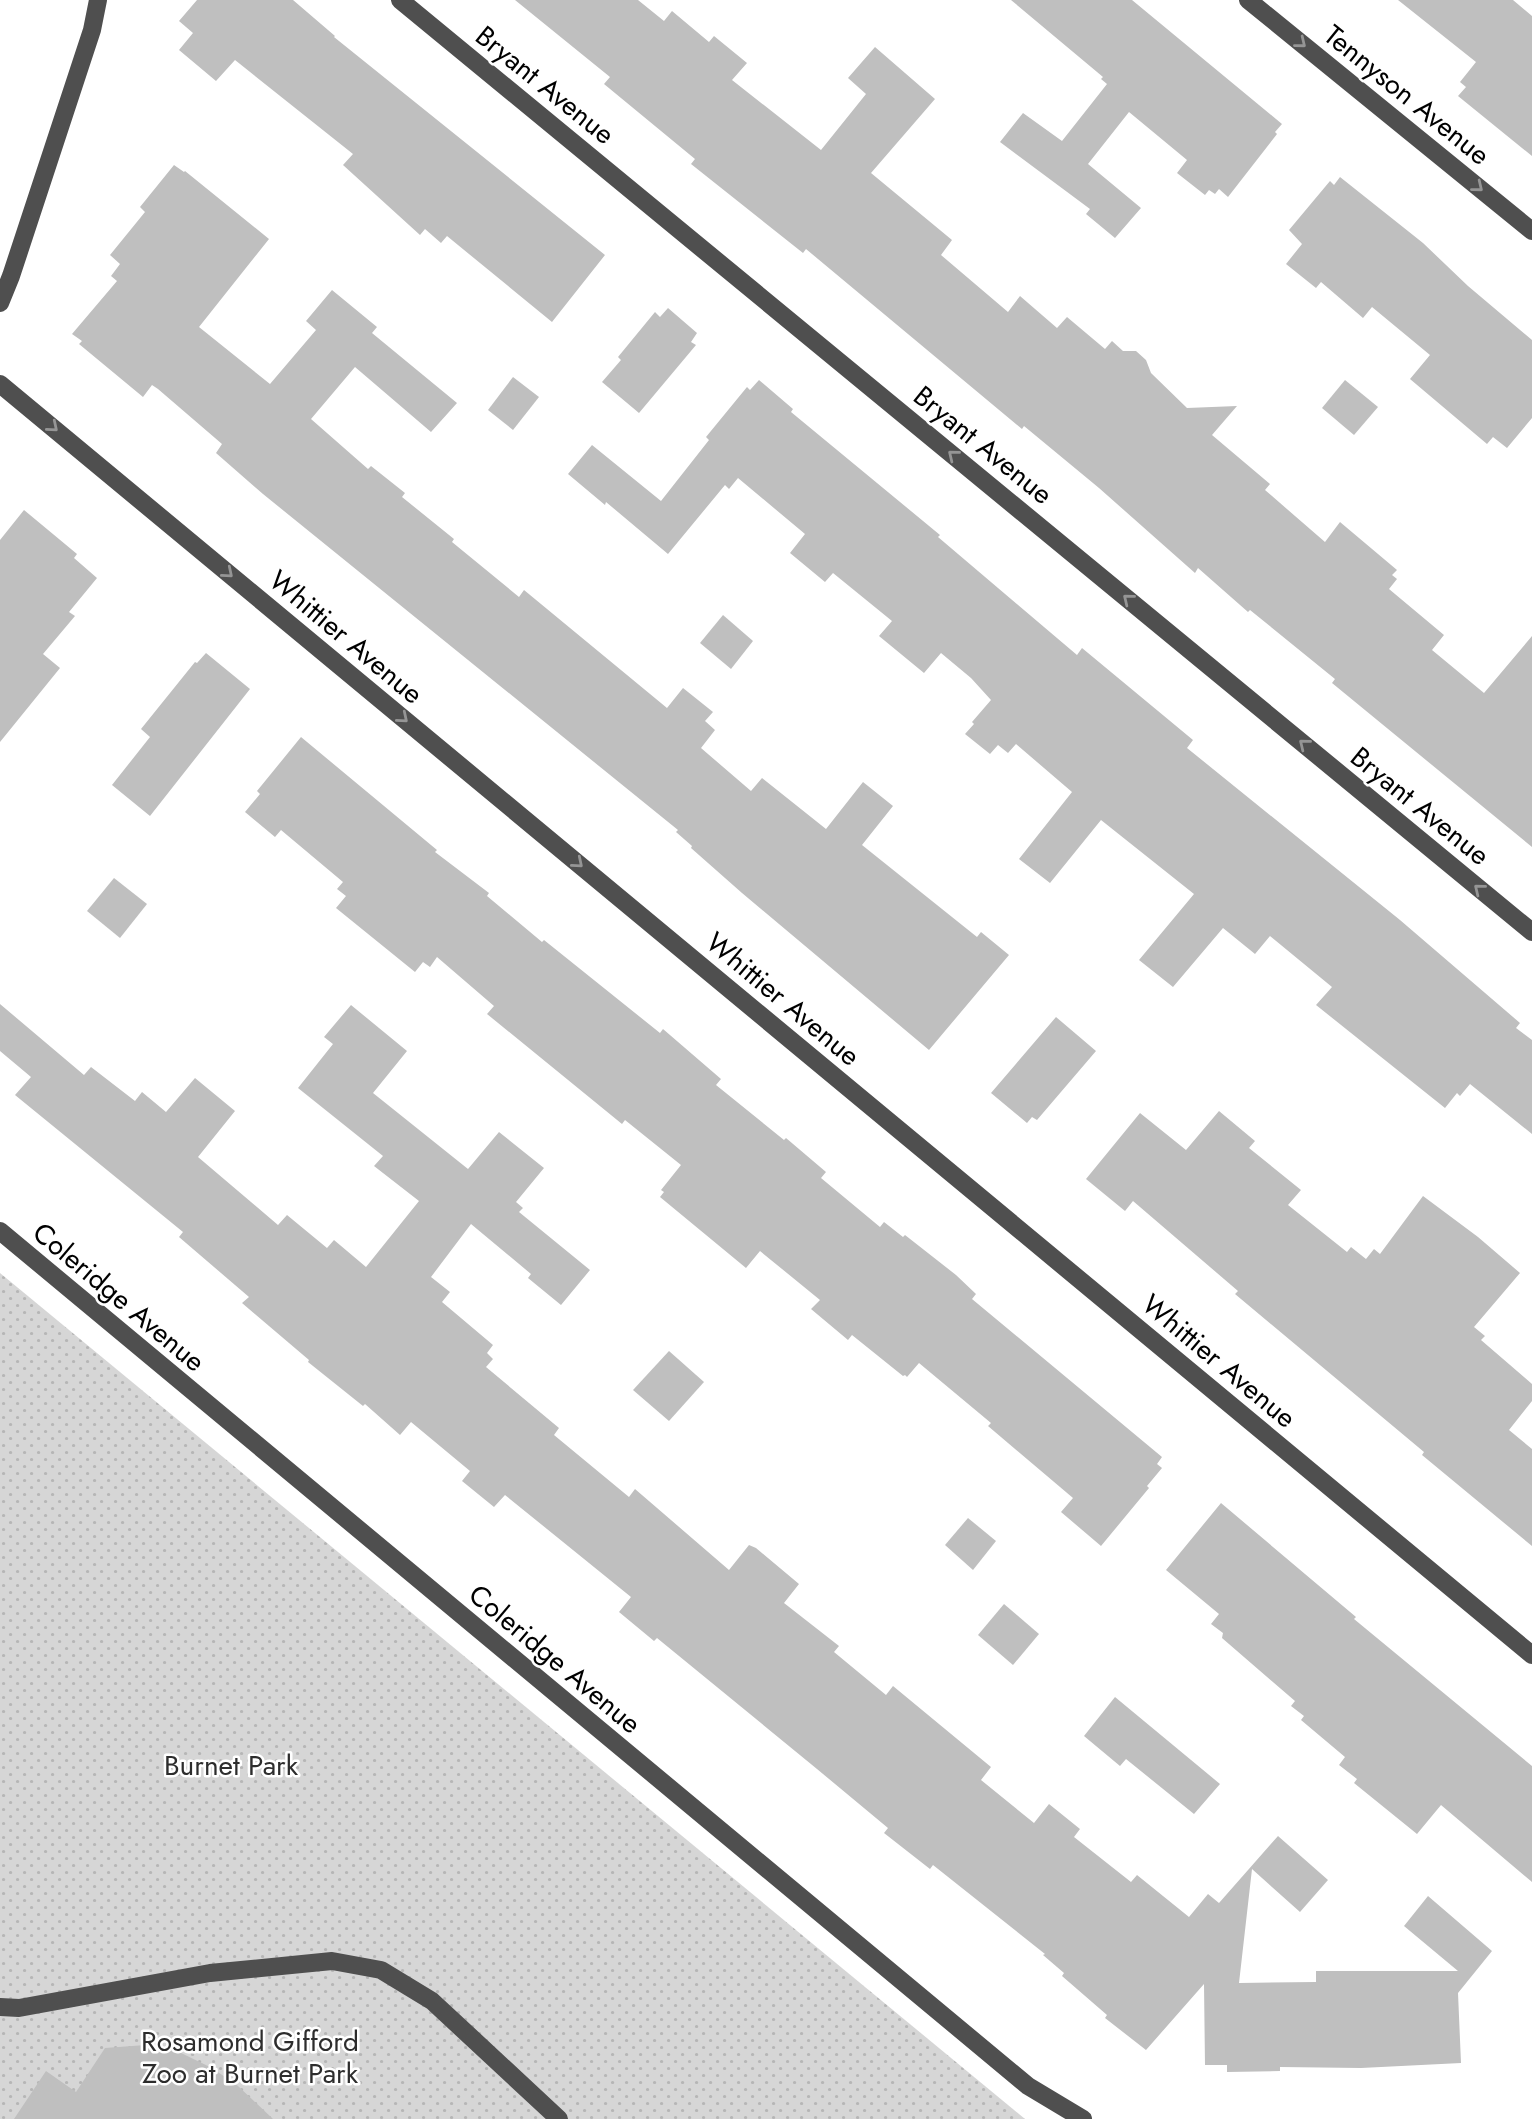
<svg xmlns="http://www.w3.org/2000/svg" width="1532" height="2119" font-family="Jost,sans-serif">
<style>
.park{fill:url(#park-dots)}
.building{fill:#bfbfbf}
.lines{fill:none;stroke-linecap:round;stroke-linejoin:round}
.minor{stroke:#4f4f4f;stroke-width:18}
.oneway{stroke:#959595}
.labels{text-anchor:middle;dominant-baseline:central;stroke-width:5;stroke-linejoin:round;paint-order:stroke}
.street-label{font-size:28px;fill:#000;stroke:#fff}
.park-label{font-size:28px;fill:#2d2d2d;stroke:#fff}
</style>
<defs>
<pattern id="park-dots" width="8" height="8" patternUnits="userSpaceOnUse" patternTransform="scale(1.75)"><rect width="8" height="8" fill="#d6d6d6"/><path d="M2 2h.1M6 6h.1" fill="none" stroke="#b6b6b6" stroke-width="1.8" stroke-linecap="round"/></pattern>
</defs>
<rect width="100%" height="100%" fill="#fff"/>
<path class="park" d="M0,1273L1025,2119H0Z"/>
<g class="building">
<path d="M197,0H293L335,36L334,37L605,255L552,322L447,236L441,243L425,229L420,235L343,165L353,154L235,60L216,81L179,50L193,33L179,21Z"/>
<path d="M515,0H638L664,21L672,11L709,42L714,36L747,63L732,80L821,150L866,94L848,78L875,47L935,99L871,173L952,240L941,255L1008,312L1020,296L1057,328L1067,317L1105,349L1112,341L1123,351H1136L1146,360L1151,373L1187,408L1237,406L1212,435L1270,484L1265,490L1325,542L1340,522L1397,570L1392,575L1397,579L1389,589L1444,635L1432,650L1484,693L1532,636V847L1332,683L1335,679L1250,610L1248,612L1198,568L1195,573L1099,488L1024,426L1022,429L806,249L803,253L691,164L695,159L604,84L610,77Z"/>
<path d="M1011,0H1132L1282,124L1275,132L1277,134L1228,197L1219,189L1215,194L1209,190L1205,195L1177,173L1187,160L1129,112L1088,164L1141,208L1115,238L1086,214L1090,209L1000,142L1023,113L1062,141L1107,84L1101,79L1103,77Z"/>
<path d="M1398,0H1513L1532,16V156L1458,96L1466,87L1460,82L1476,62Z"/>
<path d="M174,165L184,172L185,171L269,239L199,327L270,384L316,330L306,321L332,290L377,327L372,333L457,403L431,432L355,367L311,419L368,469L371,466L405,493L402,497L454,539L452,542L519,597L524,590L667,708L683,688L713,712L705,721L715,730L701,748L751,791L762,778L826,829L863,782L893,806L862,845L977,937L981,932L1009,955L929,1050L742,893L691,848L692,846L676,832L678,830L263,494L216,453L222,444L158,389L152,385L143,397L79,344L82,341L72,334L117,281L111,276L120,264L110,255L145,212L140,207Z"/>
<path d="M1340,177L1423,243L1468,286L1532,340V418L1507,448L1493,437L1487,444L1410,379L1430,355L1372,307L1363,318L1321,282L1316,288L1286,264L1302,244L1289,230L1330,181L1334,185Z"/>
<path d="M668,308L697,333L691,342L696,345L639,413L602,382L621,360L618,357L655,312L660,317Z"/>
<path d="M513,377L539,397L513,430L488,410Z"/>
<path d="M759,380L793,409L791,412L940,535L938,537L1077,655L1082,648L1193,740L1187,748L1400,920L1520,1023L1516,1028L1532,1040V1134L1470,1084L1460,1096L1457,1093L1445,1108L1316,1005L1332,987L1270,936L1255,954L1223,928L1173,987L1139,960L1194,894L1101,820L1050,883L1019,859L1072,792L1016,744L1008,753L998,745L990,754L965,734L974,724L972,722L991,700L971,678L941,653L924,673L879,636L892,621L833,573L825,582L790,553L805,534L738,478L729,489L725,485L668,554L606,502L605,505L568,474L592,445L661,501L709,440L706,437L747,387L750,390Z"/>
<path d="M1345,380L1378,407L1354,435L1322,408Z"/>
<path d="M24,510L77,554L74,558L97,578L69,612L75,616L43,654L60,668L0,742V540Z"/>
<path d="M723,615L753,641L731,669L700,643Z"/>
<path d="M206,653L250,689L150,816L112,785L150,737L141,729L195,662L197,663Z"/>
<path d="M301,737L437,850L435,852L489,893L487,896L542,942L544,940L660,1033L663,1029L721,1079L716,1085L784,1140L786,1138L826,1172L821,1178L880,1227L884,1222L903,1237L905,1235L956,1275L976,1294L972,1299L1162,1457L1157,1464L1162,1468L1147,1486L1149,1488L1101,1546L1061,1512L1073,1498L988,1426L991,1423L919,1363L907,1377L905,1375L903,1376L852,1335L848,1340L811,1309L820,1300L760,1251L746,1268L660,1197L664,1192L661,1190L681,1165L625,1120L622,1124L487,1014L494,1006L437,957L430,967L423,962L415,972L336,908L346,896L337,889L343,882L281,830L275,837L245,812L260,794L257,791Z"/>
<path d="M114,878L147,904L120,938L87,911Z"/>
<path d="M0,1004L84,1075L91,1067L135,1101L142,1092L166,1112L195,1078L235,1111L198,1157L278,1225L287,1215L327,1248L334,1240L366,1267L419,1201L374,1166L383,1156L298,1088L333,1044L324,1037L351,1005L407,1051L373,1093L468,1169L499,1132L544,1168L516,1202L523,1208L519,1212L590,1270L561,1305L528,1278L531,1274L471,1224L431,1277L450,1292L442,1302L493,1345L487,1353L493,1359L486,1367L559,1428L554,1435L629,1497L635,1489L729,1570L749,1545L756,1548L799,1584L784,1603L839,1646L834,1652L886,1695L893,1686L991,1767L981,1780L1034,1823L1049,1804L1080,1829L1074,1837L1131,1882L1137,1875L1189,1917L1208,1894L1219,1903L1278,1836L1328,1880L1300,1912L1252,1869L1239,1983L1316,1982V1971H1458L1404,1926L1428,1896L1492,1951L1458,1993L1461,2063L1361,2068L1280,2067V2071L1227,2072V2065H1205L1204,1984L1146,2050L1105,2018L1107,2015L1062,1976L1064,1973L1043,1955L1045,1954L933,1865L930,1869L884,1833L888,1828L817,1769L657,1638L654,1641L619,1612L631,1597L505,1495L494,1507L462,1481L470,1471L411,1422L400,1435L365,1404L363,1406L308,1362L309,1360L242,1303L249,1297L179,1237L183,1232L15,1095L31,1077L0,1051Z"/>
<path d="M1056,1017L1096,1051L1037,1120L1032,1117L1027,1123L991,1093Z"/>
<path d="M1219,1111L1255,1141L1249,1148L1301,1190L1288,1205L1347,1252L1351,1247L1366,1259L1374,1249L1380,1254L1423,1196L1478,1237L1520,1273L1474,1327L1485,1336L1481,1340L1532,1384V1401L1509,1430L1532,1449V1546L1422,1455L1424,1452L1235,1294L1238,1291L1133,1201L1125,1211L1086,1179L1140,1113L1186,1150Z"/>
<path d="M669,1351L704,1382L669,1421L633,1390Z"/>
<path d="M1221,1503L1356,1617L1354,1619L1532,1766V1882L1441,1805L1417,1834L1354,1783L1357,1779L1339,1765L1345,1757L1301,1720L1304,1716L1291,1706L1295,1701L1222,1638L1223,1633L1211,1624L1219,1614L1166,1570Z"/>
<path d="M968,1518L996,1541L973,1570L945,1545Z"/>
<path d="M1004,1604L1039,1634L1013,1665L978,1635Z"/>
<path d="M1115,1697L1220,1784L1194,1814L1126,1759L1120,1766L1084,1736Z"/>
<path d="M146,2045L177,2051L212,2068L238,2086L273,2119H14L46,2071L76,2092L105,2048Z"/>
</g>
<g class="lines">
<g class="minor">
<path d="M400,0L1532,932"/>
<path d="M1248,0L1532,231"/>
<path d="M0,303L11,276L92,30L98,0"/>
<path d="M0,384L1532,1655"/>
<path d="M0,1231L1028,2086L1083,2119"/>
<path d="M0,2007L19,2008L210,1973L332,1961L381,1970L432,2001L559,2119"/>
</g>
</g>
<defs><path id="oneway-chevron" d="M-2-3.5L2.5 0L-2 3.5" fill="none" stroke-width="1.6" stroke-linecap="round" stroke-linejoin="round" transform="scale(1.75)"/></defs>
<g class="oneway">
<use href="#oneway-chevron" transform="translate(1301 43) rotate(39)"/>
<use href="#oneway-chevron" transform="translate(1478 187) rotate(39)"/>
<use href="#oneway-chevron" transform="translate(53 427) rotate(40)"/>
<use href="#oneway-chevron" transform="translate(953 455) rotate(-141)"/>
<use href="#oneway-chevron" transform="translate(228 573) rotate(40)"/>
<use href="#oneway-chevron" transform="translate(1128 599) rotate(-141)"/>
<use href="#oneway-chevron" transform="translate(403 718) rotate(40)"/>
<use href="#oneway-chevron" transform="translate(1304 744) rotate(-141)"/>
<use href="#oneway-chevron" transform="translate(578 863) rotate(40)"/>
<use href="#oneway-chevron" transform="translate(1479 889) rotate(-141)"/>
</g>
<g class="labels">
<g class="street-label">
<text transform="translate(545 85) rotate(39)">Bryant Avenue</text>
<text transform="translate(1407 95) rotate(39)">Tennyson Avenue</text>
<text transform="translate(983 445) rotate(39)">Bryant Avenue</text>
<text transform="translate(346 637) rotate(40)">Whittier Avenue</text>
<text transform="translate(1420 806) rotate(39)">Bryant Avenue</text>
<text transform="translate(783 999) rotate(40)">Whittier Avenue</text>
<text transform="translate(119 1297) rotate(40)">Coleridge Avenue</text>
<text transform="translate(1219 1361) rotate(40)">Whittier Avenue</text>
<text transform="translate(555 1659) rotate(40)">Coleridge Avenue</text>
</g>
<g class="park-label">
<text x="231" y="1765">Burnet Park</text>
<text x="250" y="2041">Rosamond Gifford<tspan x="250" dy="32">Zoo at Burnet Park</tspan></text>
</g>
</g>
</svg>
